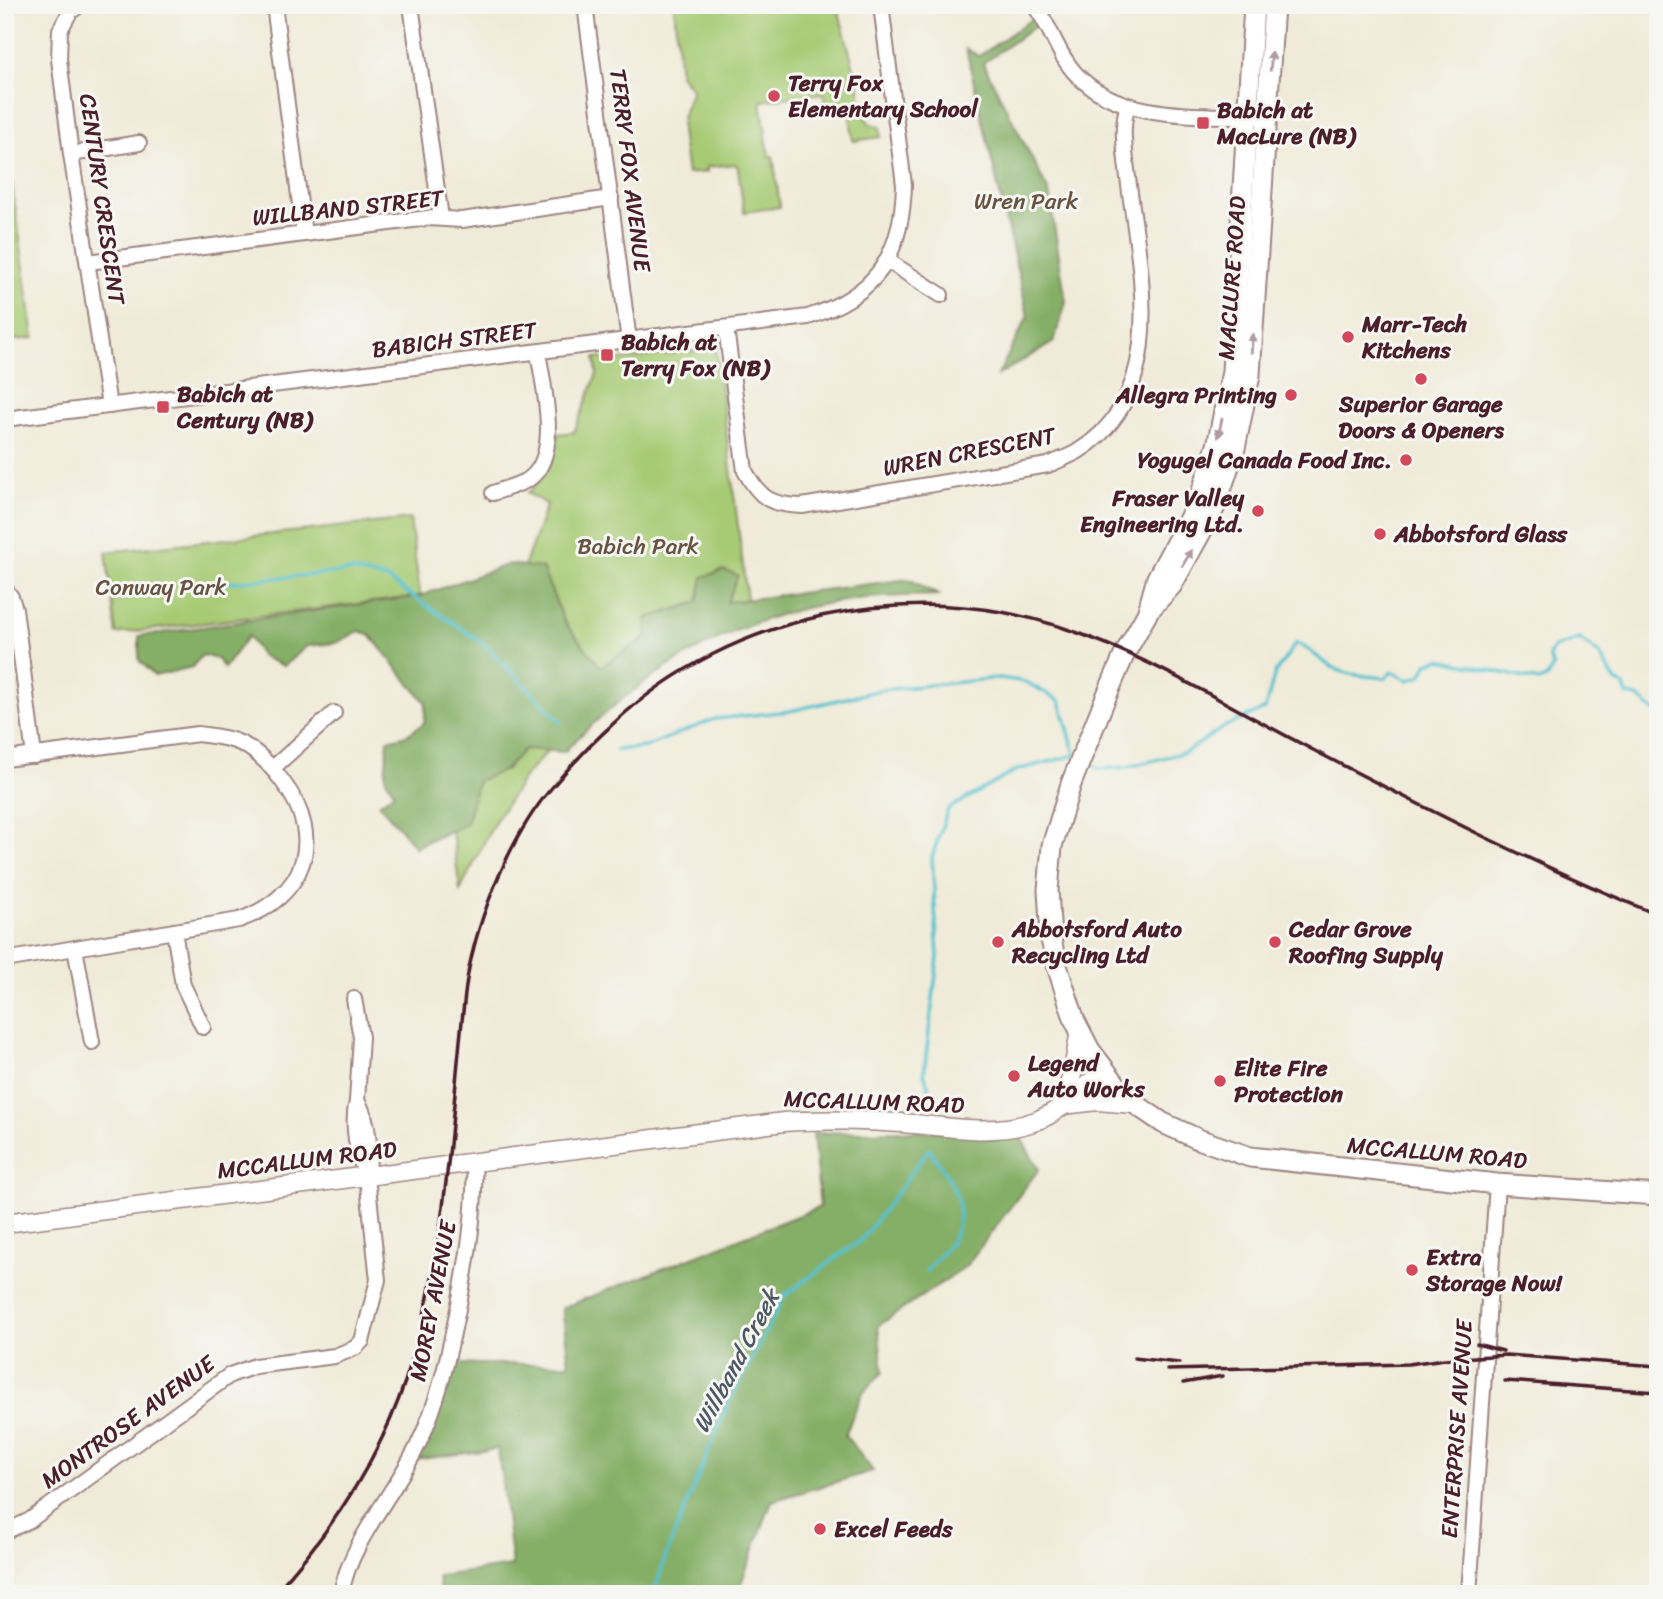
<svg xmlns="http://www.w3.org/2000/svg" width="1663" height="1599" font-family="Sriracha,sans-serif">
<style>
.green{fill:#a7cb75;stroke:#787550;stroke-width:2}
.forest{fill:#85af66;stroke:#686748;stroke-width:2}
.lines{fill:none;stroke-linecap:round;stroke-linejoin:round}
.stream{stroke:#55c1cf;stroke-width:3.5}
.minor-casing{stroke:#9d8582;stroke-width:18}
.tertiary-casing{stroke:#9d8582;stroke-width:21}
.secondary-casing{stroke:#9d8582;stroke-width:23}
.minor{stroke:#fff;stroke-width:14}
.tertiary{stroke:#fff;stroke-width:18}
.secondary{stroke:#fff;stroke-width:19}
.rail{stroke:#4a1f2b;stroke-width:3.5}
.oneway{fill:#ae9aa0}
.poi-dot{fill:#d1495b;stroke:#f6f6f2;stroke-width:2.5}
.labels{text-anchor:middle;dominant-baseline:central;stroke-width:6;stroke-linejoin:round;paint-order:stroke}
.poi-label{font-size:23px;font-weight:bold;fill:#4a1f2b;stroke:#f6f6f2;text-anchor:start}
.street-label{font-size:23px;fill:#4a1f2b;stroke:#f6f6f2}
.park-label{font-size:23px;fill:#665341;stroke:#f6f6f2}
.water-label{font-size:24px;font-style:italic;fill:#4e5864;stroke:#f6f6f2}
</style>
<rect width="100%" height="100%" fill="#f6f6f2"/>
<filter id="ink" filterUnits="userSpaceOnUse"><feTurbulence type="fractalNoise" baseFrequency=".0143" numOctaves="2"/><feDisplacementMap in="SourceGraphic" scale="14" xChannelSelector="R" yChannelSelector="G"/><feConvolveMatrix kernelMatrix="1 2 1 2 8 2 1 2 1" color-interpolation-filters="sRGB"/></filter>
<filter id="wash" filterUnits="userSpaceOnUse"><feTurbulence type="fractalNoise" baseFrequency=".00686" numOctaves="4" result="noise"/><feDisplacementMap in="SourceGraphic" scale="28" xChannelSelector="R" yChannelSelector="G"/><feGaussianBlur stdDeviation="1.57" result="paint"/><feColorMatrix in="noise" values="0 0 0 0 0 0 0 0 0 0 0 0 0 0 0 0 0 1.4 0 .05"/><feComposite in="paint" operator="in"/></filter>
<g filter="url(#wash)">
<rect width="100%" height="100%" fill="#f0ebd8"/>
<g class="green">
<path d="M674,5H837L855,72H857L862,113L870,124L880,126L881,137L853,141L849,105L826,108L824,93L761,101L769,156H773L780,207L744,212L738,168L736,164L707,167V172L687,174L681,131L682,118L692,89L680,75Z"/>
<path d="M5,135L34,338L5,341Z"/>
<path d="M716,348L748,607L584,711L525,776L494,823L460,891L420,596L116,634L106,552L410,519L420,595L454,591L523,569L547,504L527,493C547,478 554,459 558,434L574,432L597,374L595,358L603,357L605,362Z"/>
</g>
<g class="forest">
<path d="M1033,18L1037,25L983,63L1049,192L1066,302L1054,342L998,375L1028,316L966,49L979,56Z"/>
<path d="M509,564L542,568L565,623L601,667L646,637L647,618L698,602L703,577L723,570L738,575L727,602L909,579L938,595C909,596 880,596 852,600C739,613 642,672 564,752L524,749L505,770L478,781L466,824L415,847L379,804L394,792L385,777L388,740L407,735L424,723L426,703L369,634L359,631L336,643L307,646L284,666L262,657L248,636L224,668L217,659L202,655L192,667L155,676L139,660V636L420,596Z"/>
<path d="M903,1131L1018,1133L1039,1169L966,1266L878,1326L883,1372L862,1394L845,1435L873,1471L772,1501L737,1594H440L438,1576L512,1566L498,1449L413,1460L455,1364H569L562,1308L820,1207L813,1133Z"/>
</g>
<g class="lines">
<g class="stream">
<path d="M198,585L353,571L387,579L483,643L561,722"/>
<path d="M617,750L645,747L715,719L790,711L881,690L1000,678L1026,682L1060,701L1075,754"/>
<path d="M1086,761L1100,769L1128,767L1186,752L1224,727L1265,709L1275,673L1296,643C1311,649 1320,661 1334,668C1348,676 1370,676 1385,678L1392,672L1408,680L1421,676L1428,663L1440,659L1539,681L1546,678L1553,667L1549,656L1554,648L1580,639L1599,654L1616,682L1624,686L1627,695L1638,697L1658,714"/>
<path d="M933,1102L924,1073L938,957L932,857L948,809L1017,770L1076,755"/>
<path d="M654,1594L666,1555L727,1406L785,1295L862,1239L929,1149C948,1177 969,1200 954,1236C949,1248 935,1260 926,1271"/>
</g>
</g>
</g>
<g filter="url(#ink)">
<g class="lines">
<g class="minor-casing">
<g id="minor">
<path d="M80,5L70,12L60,30L59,59L71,154L109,406"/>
<path d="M274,5L304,234"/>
<path d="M411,5L441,218"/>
<path d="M585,5L629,341"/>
<path d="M1034,5C1051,26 1057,54 1076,74C1120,121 1197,114 1256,117"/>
<path d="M71,154L139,143"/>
<path d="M888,261L941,295"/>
<path d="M88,262L428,218L462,220L611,198"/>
<path d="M726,328L745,471C760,499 771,505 802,506L1048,465C1057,461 1068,457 1077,452C1184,387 1129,236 1124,138C1123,128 1125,116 1127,106"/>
<path d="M5,419L808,317C877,295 902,255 904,185L881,5"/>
<path d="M493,493C504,489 519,485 529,479C562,455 543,386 538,352"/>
<path d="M5,589L11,597L15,609L34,756"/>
<path d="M5,759L198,734C212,736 227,737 240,743C258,751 272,767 283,782C326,839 305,897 239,920L5,960"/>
<path d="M273,768L334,713"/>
<path d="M174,931L183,985L203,1027"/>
<path d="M75,948L92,1042"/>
<path d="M354,999L361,1037L357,1101"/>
<path d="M5,1532L30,1520L230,1375L255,1366L335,1356L355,1348L362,1341L378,1280L367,1177C371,1154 370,1120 357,1101C351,1124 357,1156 367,1177"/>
<path d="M341,1594C350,1542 394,1494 417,1447C439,1402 449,1354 459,1304C468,1257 476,1209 474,1161"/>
<path d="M1469,1594L1497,1184"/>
</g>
</g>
<g class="tertiary-casing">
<g id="tertiary">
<path d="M1063,1105L1073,1071L1080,1030"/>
<path d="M1063,1105L1097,1101L1135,1104"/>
<path d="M5,1223L784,1122C823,1119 863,1121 902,1123C946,1126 993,1137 1036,1121C1062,1111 1083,1088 1105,1070"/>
</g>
</g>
<g class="secondary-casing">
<g id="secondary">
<path d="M1254,5L1232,372L1217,446L1199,500L1157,578L1147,614L1125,653L1103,704L1071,784L1052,846L1048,890L1051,939L1056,963L1075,1021L1090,1050L1118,1087L1135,1104L1163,1123L1198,1139L1250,1157L1497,1184L1658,1195"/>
<path d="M1152,607L1172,585L1216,505L1235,448L1250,375L1274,5"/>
</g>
</g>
<use href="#minor" class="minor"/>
<use href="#tertiary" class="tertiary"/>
<use href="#secondary" class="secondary"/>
<g class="rail">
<path d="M1477,1344L1503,1351"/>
<path d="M1134,1358L1179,1363"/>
<path d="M1167,1370L1408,1364L1445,1359L1506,1355L1658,1366"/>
<path d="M1505,1381L1658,1392"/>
<path d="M1183,1383L1223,1376"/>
<path d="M274,1594C317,1547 354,1496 382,1438C446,1306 448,1138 465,994C472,930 508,840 549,791C569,767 592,743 615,722C731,614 908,578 1058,626C1148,655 1231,708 1315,751C1427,809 1540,867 1658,915"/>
</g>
</g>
<defs><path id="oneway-solid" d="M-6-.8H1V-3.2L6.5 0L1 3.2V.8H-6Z" transform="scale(1.75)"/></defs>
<g class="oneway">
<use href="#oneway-solid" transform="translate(1271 61) rotate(-86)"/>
<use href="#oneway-solid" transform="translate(1252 343) rotate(-86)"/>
<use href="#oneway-solid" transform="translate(1220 428) rotate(102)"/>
<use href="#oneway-solid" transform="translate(1187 558) rotate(-60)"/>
</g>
</g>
<g class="poi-dot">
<circle cx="774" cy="96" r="7"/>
<rect x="1196" y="116" width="14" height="14" rx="3.5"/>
<circle cx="1348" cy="337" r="7"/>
<rect x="600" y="348" width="14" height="14" rx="3.5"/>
<circle cx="1421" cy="379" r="7"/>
<circle cx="1291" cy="395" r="7"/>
<rect x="156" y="400" width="14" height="14" rx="3.5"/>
<circle cx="1406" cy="460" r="7"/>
<circle cx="1258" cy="511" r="7"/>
<circle cx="1380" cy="534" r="7"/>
<circle cx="998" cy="942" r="7"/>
<circle cx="1275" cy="942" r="7"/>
<circle cx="1014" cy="1076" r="7"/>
<circle cx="1220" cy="1081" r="7"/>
<circle cx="1412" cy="1270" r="7"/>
<circle cx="820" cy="1529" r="7"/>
</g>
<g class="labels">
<g class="poi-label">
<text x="788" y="83">Terry Fox<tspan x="788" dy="26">Elementary School</tspan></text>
<text x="1217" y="110">Babich at<tspan x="1217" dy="26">MacLure (NB)</tspan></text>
<text x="1362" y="324">Marr-Tech<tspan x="1362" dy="26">Kitchens</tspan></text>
<text x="621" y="342">Babich at<tspan x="621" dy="26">Terry Fox (NB)</tspan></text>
<text x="177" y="394">Babich at<tspan x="177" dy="26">Century (NB)</tspan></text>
<text x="1277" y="395" text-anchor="end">Allegra Printing</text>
<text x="1421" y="404" text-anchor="middle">Superior Garage<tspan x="1421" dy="26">Doors &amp; Openers</tspan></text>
<text x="1392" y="460" text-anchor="end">Yogugel Canada Food Inc.</text>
<text x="1244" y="498" text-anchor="end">Fraser Valley<tspan x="1244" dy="26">Engineering Ltd.</tspan></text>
<text x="1394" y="534">Abbotsford Glass</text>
<text x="1012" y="929">Abbotsford Auto<tspan x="1012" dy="26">Recycling Ltd</tspan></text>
<text x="1289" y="929">Cedar Grove<tspan x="1289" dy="26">Roofing Supply</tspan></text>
<text x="1028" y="1063">Legend<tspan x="1028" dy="26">Auto Works</tspan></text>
<text x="1234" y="1068">Elite Fire<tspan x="1234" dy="26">Protection</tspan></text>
<text x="1426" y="1257">Extra<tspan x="1426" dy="26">Storage Now!</tspan></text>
<text x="834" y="1529">Excel Feeds</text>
</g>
<g class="street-label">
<text transform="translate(630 170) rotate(83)">TERRY FOX AVENUE</text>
<text transform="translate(102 199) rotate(82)">CENTURY CRESCENT</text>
<text transform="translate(348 208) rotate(-6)">WILLBAND STREET</text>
<text transform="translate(1232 278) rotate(-86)">MACLURE ROAD</text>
<text transform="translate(454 340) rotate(-7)">BABICH STREET</text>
<text transform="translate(969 452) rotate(-11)">WREN CRESCENT</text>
<text transform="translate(874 1102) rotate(2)">MCCALLUM ROAD</text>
<text transform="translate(1437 1153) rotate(5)">MCCALLUM ROAD</text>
<text transform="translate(307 1160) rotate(-7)">MCCALLUM ROAD</text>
<text transform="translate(433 1301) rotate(-79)">MOREY AVENUE</text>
<text transform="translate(128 1422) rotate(-36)">MONTROSE AVENUE</text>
<text transform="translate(1457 1429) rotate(-86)">ENTERPRISE AVENUE</text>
</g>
<g class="park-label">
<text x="1026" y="201">Wren Park</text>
<text x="638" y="546">Babich Park</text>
<text x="161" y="587">Conway Park</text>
</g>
<g class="water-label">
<text transform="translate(736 1361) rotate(-62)">Willband Creek</text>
</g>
</g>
<rect width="1663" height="1599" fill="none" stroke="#f6f6f2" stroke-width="28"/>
</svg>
